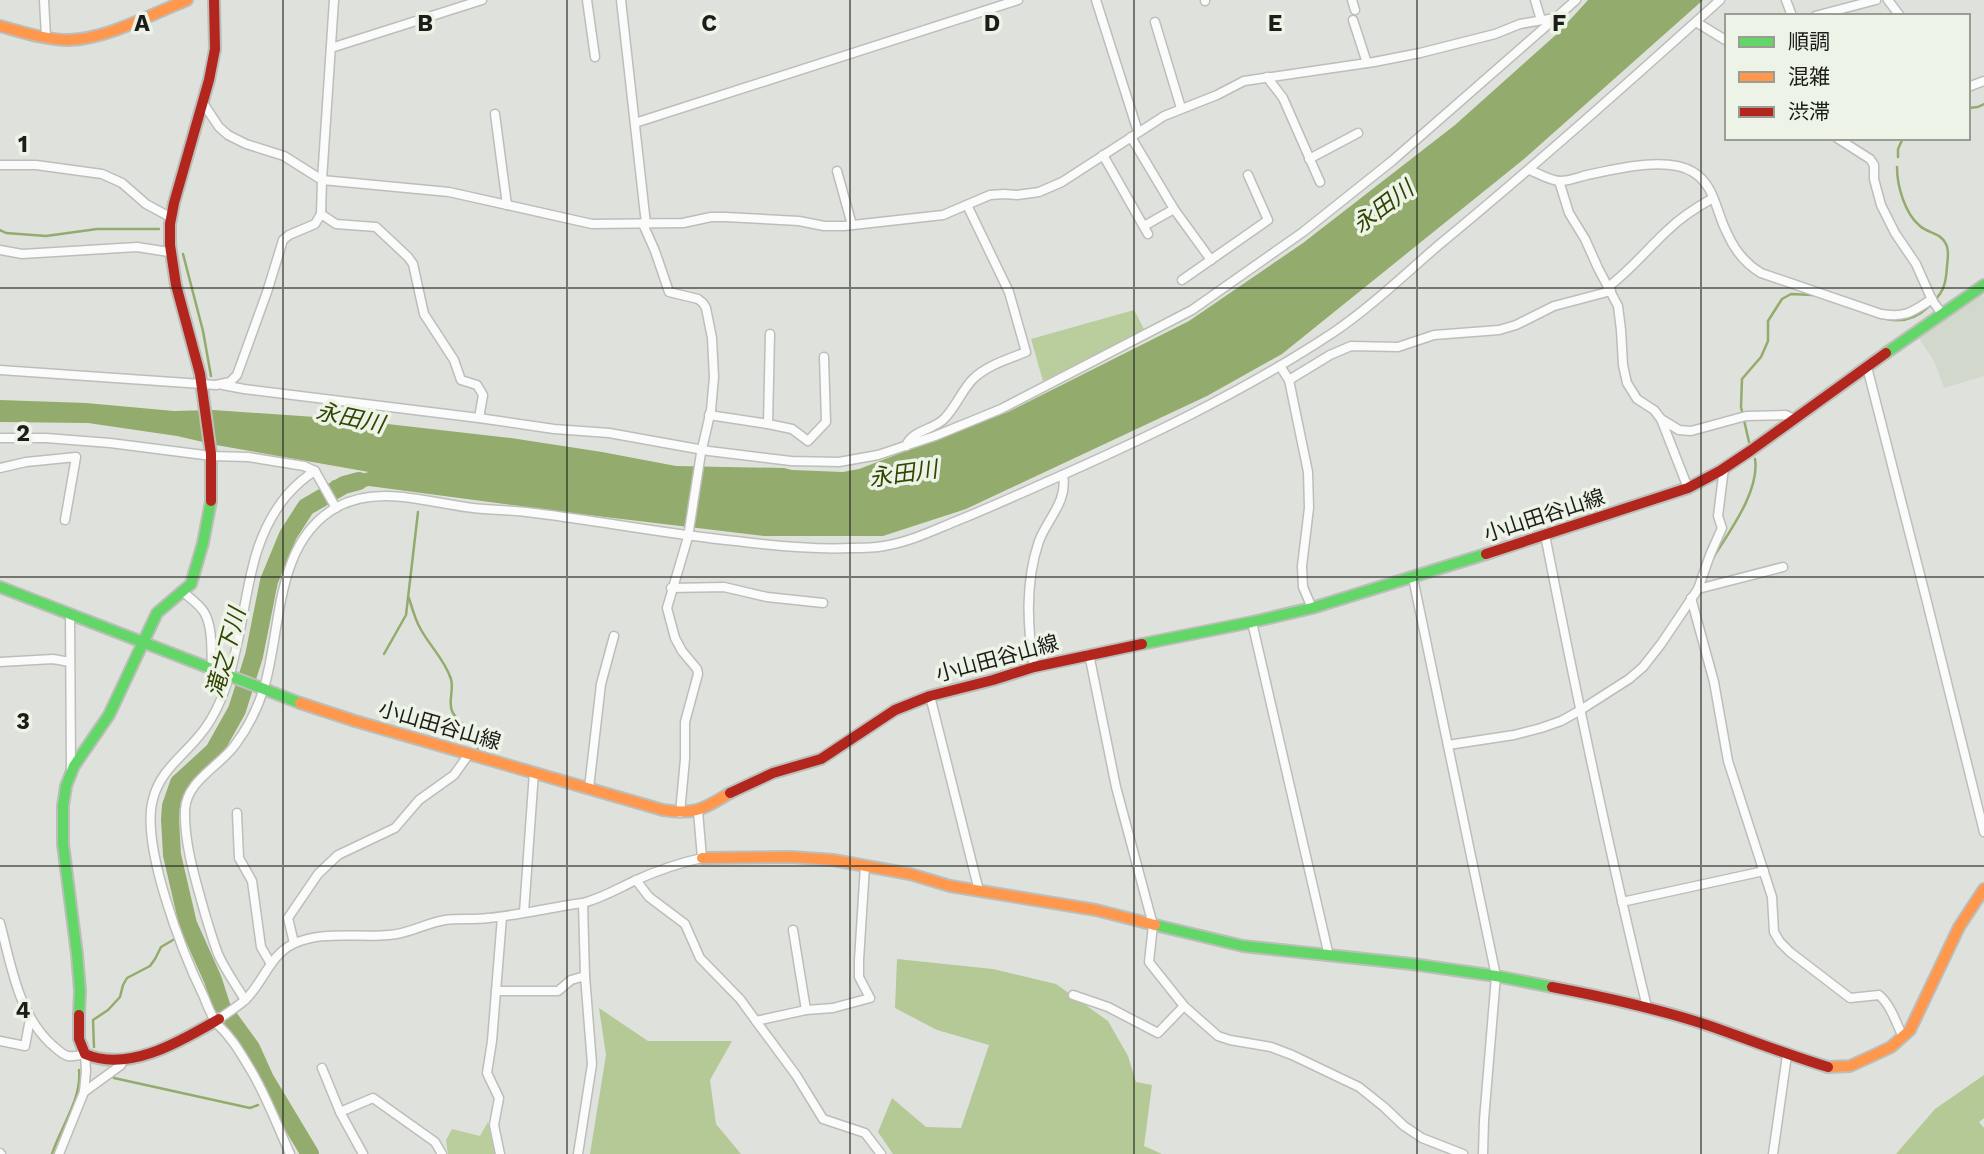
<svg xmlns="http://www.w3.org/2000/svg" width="1984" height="1154" font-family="'Work Sans','Noto Sans JP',sans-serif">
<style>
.built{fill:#d2d8cc}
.green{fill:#bace9d}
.forest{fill:#b5c997}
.water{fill:#93ab6c}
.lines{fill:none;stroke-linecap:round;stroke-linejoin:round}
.stream{stroke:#93ab6c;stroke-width:2.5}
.river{stroke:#93ab6c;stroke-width:18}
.street-casing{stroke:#bcbeb9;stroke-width:11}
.fast-casing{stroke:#bcbeb9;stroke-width:14}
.slow-casing{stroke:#bcbeb9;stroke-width:14}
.jam-casing{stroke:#bcbeb9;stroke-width:14}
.street{stroke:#fafbfa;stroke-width:8}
.fast{stroke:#63d668;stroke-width:10}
.slow{stroke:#ff974d;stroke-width:10}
.jam{stroke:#b3261e;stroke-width:10}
.grid{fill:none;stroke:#1b1d19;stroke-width:2;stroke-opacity:0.55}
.labels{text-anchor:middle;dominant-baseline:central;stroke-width:7;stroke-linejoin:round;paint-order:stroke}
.street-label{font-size:21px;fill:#1b1d19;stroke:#edf3e6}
.water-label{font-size:23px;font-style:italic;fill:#304502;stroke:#edf3e6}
.grid-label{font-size:23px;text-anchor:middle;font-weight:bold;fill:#1b1d19;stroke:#edf3e6;stroke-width:7;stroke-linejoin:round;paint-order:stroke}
</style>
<rect width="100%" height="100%" fill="#dfe2dc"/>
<path class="built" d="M1982,292L1984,299V376L1944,388L1935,363L1919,338Z"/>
<g class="green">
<path d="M1134,310L1146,333L1043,381L1031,339Z"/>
<path d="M488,1122L496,1154H448L446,1140L452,1129L480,1136Z"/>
</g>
<g class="forest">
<path d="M897,959L993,969L1056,984L1108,1021L1128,1056L1136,1082L1152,1085L1144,1146L1162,1154H893L878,1132L892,1098L926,1127L961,1128L989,1045L937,1030L895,1008Z"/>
<path d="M599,1008L648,1041H732L710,1080L716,1124L741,1154H590L606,1055Z"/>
<path d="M1984,1075V1118L1979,1122L1984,1128V1154H1896L1935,1109Z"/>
</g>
<path class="water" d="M1588,0H1703L1524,159L1282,354L1207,396L966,509L883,536H765L580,514L369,486L339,493L331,481L369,472L216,445L177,436L88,423L0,422V400L86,403L174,411L213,410L344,419L511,438L602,452L676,466L784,468L792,470L843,472L859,469L1008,412L1189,321L1303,243L1455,125L1558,33Z"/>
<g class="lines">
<g class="stream">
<path d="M1968,108L1978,107L1984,104"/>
<path d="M1898,157V149L1903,138"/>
<path d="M0,230L6,233L46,236L97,229H159"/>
<path d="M183,254L203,331L211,376"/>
<path d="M1883,318C1900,323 1914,320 1927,308C1943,294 1946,286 1947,266C1948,259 1949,250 1946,244C1940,232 1929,234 1920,226C1905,214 1897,186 1897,167"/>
<path d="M1749,442L1741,407L1742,379L1761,357L1768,341V321L1782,299L1791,294L1813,295"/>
<path d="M1713,558C1729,532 1760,491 1755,459"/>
<path d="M409,598C412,608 415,619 420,628C429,645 445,660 451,679C454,690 448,701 452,711C459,728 481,729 478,749"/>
<path d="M384,654L406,615L418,512"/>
<path d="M94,1047L93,1020L108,1010L120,997L123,985L127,978L150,966L155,959L161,947L190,930"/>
<path d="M114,1078L250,1108L258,1105"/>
<path d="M273,1099L276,1098"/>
<path d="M52,1154C61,1126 82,1099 79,1070"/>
</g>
<path class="river" d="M310,1154L265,1079L251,1048L222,1008L213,980L188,924L172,855L170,819L171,806L179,783L214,751L237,710L254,656L269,581L288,535L306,507L344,485L359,481"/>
<g class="street-casing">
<g id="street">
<path d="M44,0L46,37"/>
<path d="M587,0L595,57"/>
<path d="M621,0L646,224"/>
<path d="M1096,0L1138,132"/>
<path d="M1205,0V1"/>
<path d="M1352,0L1355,10"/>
<path d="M1535,0L1541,20"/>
<path d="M1786,0L1792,16"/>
<path d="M1888,0L1900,16"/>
<path d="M1815,16L1876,0"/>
<path d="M1353,20L1367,63"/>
<path d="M1155,22L1181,108"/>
<path d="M1696,22L1727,41"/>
<path d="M331,48L482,0"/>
<path d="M1267,77L1283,98L1320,182"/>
<path d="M1968,87L1984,81"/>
<path d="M203,103L219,127L228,135L246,144L284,156L322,180L449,192L592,224L683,223L711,217H725L799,221L824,226H844L943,215L990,195L1004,194L1017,195L1039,192L1062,182L1164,116L1217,95L1244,81L1374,62L1420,53L1495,34L1520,24L1555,18"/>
<path d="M495,114L507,205"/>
<path d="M635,123L1018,0"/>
<path d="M1131,137L1174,209L1211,260"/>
<path d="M1837,138L1870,159L1874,165V179L1881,205L1895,233L1916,264L1932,300L1942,314"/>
<path d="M1103,155L1148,234"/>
<path d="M1309,159L1358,133"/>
<path d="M0,165H36L102,174L122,183L146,204L170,217"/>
<path d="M1530,170C1539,174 1551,181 1560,181C1569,181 1579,177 1587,175C1616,169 1667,156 1693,172C1715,185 1716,212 1727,233C1734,249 1746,264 1761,273L1881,314C1906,318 1912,312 1932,299"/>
<path d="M837,171L852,225"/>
<path d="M1559,181L1569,213L1585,239L1598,268L1618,306L1621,330L1623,365L1627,383L1637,399L1654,410L1661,419L1679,430L1691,431L1746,416L1786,415L1794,419"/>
<path d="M321,214L336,224L376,227L408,257L413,264L424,314L454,360L461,380L477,385L483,395L479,418"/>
<path d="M643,224L655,251L669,292L698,299L703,303L706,308L712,338L714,377L711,410L701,453L688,537L667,608L675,638L682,651L697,669L698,674L685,722V759L680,813"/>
<path d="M1144,226L1174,209"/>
<path d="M0,250L22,254L137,247L169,252"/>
<path d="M1182,280L1268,220L1248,175"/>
<path d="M1608,287C1631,270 1647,249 1668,230C1681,217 1697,207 1713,198"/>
<path d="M1280,366L1289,380L1308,472L1309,508L1302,566L1303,587L1312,608"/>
<path d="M1867,367L1927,602L1984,832"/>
<path d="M0,370L216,385L230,382L237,375L267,292L283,240L289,235L315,224L321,214L322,180L334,0"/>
<path d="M1289,380L1330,355L1351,346L1398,347L1434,335L1499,330L1516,325L1554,306L1611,291"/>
<path d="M223,385L244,389L479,418L554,429L609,433L709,451L791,461L839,462L878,455L935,436L1001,409L1192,310L1303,232L1392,161L1576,0"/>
<path d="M709,415L768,424L770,334"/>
<path d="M1661,419L1688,488"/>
<path d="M768,424L792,429L808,441L826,422L824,357"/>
<path d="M0,438H46L110,443L212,456L248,457L304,466L315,471L336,508"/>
<path d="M906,446C912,430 933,430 944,419C956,407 962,390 973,379C987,365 1009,359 1026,352L1009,292L967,205"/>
<path d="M0,468L26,462L76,457L65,520"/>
<path d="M1545,535C1576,693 1609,851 1647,1007"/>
<path d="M1413,578L1496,976L1484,1120L1483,1154"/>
<path d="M671,588L724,587L767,597L823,603"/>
<path d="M1698,589L1783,567"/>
<path d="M183,592C190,598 199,604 204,612C213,627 211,650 212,667"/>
<path d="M1691,598L1714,682L1728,761L1772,897L1774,932L1780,942L1790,952L1850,998L1879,995C1891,1005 1896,1023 1903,1037"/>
<path d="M70,614L71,769"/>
<path d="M1252,622L1329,956"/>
<path d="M1089,654L1116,787L1153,925L1149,962L1184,1006L1218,1036L1230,1040L1271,1047L1292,1055L1359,1087L1384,1107L1404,1126L1422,1138L1463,1154"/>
<path d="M0,662L53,659L70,662"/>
<path d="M1034,667C1027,625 1025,582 1039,541C1048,518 1068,501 1063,475"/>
<path d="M930,696L979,891"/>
<path d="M1448,745L1514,735L1541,728L1561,721L1579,711L1629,679L1643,667L1661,644L1698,589L1710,555L1722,528L1718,516L1724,468"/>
<path d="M589,788L601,684L614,636"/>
<path d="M237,813L239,858L252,881L261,947L271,964"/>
<path d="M636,880L649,897L685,924L700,958L740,999L756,1021L806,1010L833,1008L870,998L859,977V960L865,866"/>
<path d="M1622,902L1764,871"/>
<path d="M524,912L534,772"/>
<path d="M0,923C11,965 18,1013 51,1044C56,1048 62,1055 68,1056C73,1057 80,1055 85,1054L86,1071L84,1092L59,1154"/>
<path d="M793,930L806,1010"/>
<path d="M294,943L288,918L318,874L338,855L395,828L419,800L454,775L469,754"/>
<path d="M496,991H558L571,980L585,976"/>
<path d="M1073,995L1108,1007L1158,1033L1184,1006"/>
<path d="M245,1000C236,985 225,970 218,954C213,941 209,927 205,914C196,881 184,845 185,810C186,781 220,766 235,745C247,729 258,707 264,688C282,628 274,542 337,507C379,484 429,503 473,508C490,510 508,510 526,512C596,520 665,534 736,541C775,546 813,550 852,548C863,548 874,548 884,546C909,542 932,531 954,522C984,510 1013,497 1042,484C1142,440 1242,393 1334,332C1372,306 1405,274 1440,244C1536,165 1628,83 1720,0"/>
<path d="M219,1019C227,1013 237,1007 245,1000C263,983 270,955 293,944C322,930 358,938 389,935C409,934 426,923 445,920C459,918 474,920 488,918C520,915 552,907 583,903C602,898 617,889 634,881C656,871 679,863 702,858L698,811"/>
<path d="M756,1021L796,1075L823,1119L865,1133L881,1154"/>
<path d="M0,1041L25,1046L30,1019"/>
<path d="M322,1068L340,1112L363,1154"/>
<path d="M84,1092L121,1065L122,1060"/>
<path d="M340,1112L373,1098L435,1142L442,1154"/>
<path d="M0,1153L1,1154"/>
<path d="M290,1154C278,1127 267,1098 252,1072C245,1061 238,1047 229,1037C225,1031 219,1027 215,1021C211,1014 207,1005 204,997C183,954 140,845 153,799C160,771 182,757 199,736C219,713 230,678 236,649C249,594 249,541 287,495C296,485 303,478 315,471"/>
<path d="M500,1154L494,1125L499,1098L487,1073L492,1041L502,917"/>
<path d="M578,1154L592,1064L585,976L583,903"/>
<path d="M1773,1154L1787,1055"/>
</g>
</g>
<g class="fast-casing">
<g id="fast">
<path d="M1886,353L1984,285"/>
<path d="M0,587L300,703"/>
<path d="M1142,644L1252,622L1312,608L1486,554"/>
<path d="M1155,925L1243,946L1412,964L1496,976L1552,987"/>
<path d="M79,1015L80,991L77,954L63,844V806L66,786L74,766L109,715L157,613L191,584L203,543L211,501"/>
</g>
</g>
<g class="slow-casing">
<g id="slow">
<path d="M0,26C22,32 46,40 69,40C107,39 152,14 187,0"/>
<path d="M300,703L355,721L663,810C696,815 703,809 730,793"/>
<path d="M702,858L792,857L833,860L910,874L950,886L1096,910L1155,925"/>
<path d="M1828,1067L1850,1066L1872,1056L1891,1047L1910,1030L1959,927L1984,889"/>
</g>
</g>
<g class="jam-casing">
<g id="jam">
<path d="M211,501V454L200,374L176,285L170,245V224L174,203L209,80L215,49L214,0"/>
<path d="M1486,554L1688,488L1720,471L1750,451L1886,353"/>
<path d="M730,793L773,773L821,759L895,710L930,696L993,680L1034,667L1142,644"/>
<path d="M1552,987C1605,997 1659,1009 1710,1026C1750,1040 1788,1055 1828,1067"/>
<path d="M79,1015V1039L85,1054C129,1073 181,1041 219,1019"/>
</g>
</g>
<use href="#street" class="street"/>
<use href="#fast" class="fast"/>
<use href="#slow" class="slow"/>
<use href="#jam" class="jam"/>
</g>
<path class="grid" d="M283,0V1154M567,0V1154M850,0V1154M1134,0V1154M1417,0V1154M1701,0V1154M0,288H1984M0,577H1984M0,866H1984"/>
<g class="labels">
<g class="street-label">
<text transform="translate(1544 515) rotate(-18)">小山田谷山線</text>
<text transform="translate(997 658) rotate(-15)">小山田谷山線</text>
<text transform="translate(440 725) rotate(16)">小山田谷山線</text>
</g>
<g class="water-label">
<text transform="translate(1383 207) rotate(-37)">永田川</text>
<text transform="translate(350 418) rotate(12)">永田川</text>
<text transform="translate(903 474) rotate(-8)">永田川</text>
<text transform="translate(226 653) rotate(-75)">滝之下川</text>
</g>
</g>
<g class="grid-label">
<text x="142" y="31">A</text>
<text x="425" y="31">B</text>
<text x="709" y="31">C</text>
<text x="992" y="31">D</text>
<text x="1275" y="31">E</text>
<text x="1559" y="31">F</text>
<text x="23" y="152">1</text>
<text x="23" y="441">2</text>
<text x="23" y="729">3</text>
<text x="23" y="1018">4</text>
</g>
<rect x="1725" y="14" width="245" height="126" fill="#edf3e6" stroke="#999d94" stroke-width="2"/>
<rect x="1739" y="37" width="35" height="10" fill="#63d668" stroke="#999d94" stroke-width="2"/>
<text x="1788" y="49" font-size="21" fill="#1b1d19">順調</text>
<rect x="1739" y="72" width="35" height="10" fill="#ff974d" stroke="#999d94" stroke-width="2"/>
<text x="1788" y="84" font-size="21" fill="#1b1d19">混雑</text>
<rect x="1739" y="107" width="35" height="10" fill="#b3261e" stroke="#999d94" stroke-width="2"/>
<text x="1788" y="119" font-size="21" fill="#1b1d19">渋滞</text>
</svg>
